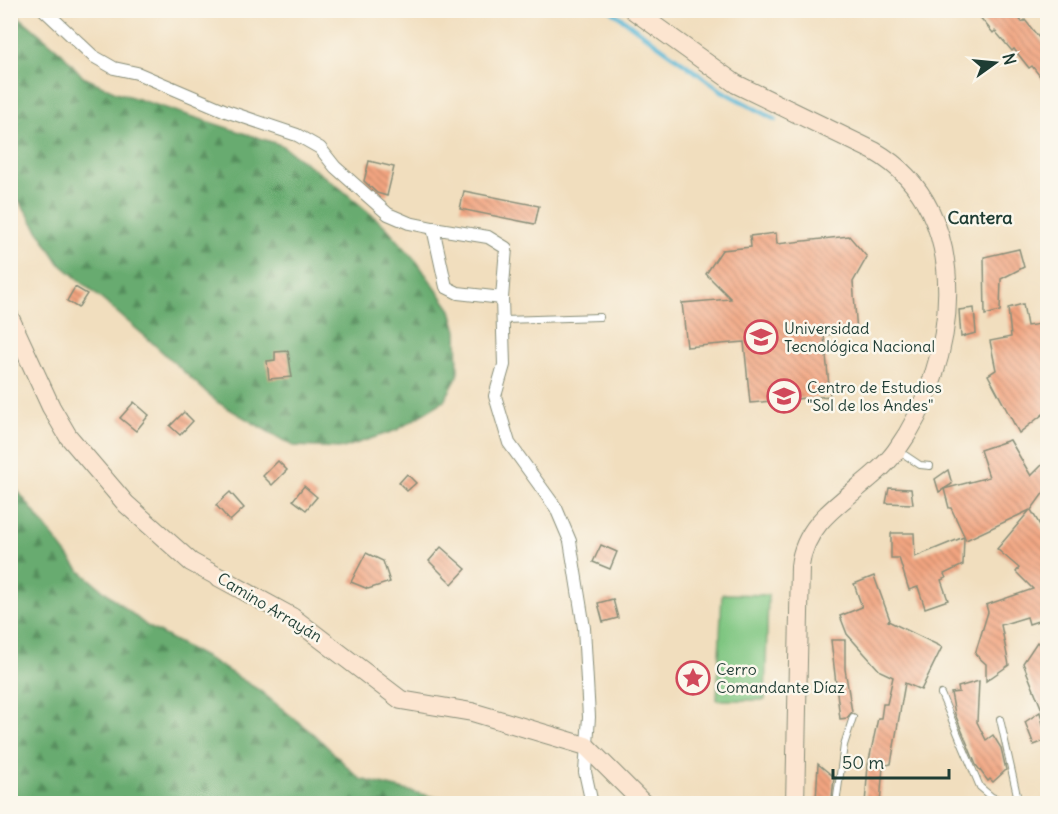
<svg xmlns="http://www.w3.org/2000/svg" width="1058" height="814" font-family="Delius,sans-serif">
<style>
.grass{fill:#7fc681;stroke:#4f825a;stroke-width:1.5}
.forest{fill:url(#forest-firs);stroke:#437452;stroke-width:1.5}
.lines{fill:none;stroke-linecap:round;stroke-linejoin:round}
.stream{stroke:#58b7d6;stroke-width:4.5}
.building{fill:url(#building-back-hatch)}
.lane-casing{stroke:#888e79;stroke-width:8}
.street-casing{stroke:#888e79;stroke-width:14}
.secondary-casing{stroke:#888e79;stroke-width:20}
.lane{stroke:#fff;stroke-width:6}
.street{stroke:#fff;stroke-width:12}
.secondary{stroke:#fce5d0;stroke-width:18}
.labels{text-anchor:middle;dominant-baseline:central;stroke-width:5;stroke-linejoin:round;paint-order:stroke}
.poi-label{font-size:16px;fill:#1f3d34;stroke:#fbf7ec;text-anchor:start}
.street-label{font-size:16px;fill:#1f3d34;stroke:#fbf7ec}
.neighbourhood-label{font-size:18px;font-weight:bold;fill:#1f3d34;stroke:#fbf7ec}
</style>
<defs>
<pattern id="forest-firs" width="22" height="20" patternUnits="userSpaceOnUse" patternTransform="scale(1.5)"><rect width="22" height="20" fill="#67ab6f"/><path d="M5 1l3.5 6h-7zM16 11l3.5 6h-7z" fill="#548c5c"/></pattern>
<pattern id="building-back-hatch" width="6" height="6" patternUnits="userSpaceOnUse" patternTransform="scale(1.5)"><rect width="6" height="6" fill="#f2a480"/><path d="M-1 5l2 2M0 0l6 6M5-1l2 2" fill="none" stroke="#c3876a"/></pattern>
</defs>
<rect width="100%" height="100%" fill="#fbf7ec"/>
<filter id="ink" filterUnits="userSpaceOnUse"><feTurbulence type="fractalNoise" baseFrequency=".0167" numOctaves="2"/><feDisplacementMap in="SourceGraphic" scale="12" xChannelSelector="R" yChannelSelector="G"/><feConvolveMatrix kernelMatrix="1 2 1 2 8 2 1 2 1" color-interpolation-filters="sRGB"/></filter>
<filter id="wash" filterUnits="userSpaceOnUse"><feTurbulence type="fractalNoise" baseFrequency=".008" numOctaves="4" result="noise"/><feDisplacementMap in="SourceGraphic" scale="24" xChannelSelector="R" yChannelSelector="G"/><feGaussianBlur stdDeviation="1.35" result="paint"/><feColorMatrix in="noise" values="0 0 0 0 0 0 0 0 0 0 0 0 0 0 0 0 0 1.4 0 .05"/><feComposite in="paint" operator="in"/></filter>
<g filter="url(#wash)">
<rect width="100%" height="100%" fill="#f1debe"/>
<path class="grass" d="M722,594L768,595L765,700H717Z"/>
<g class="forest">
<path d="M11,10L62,53L83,77L116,92L281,145L340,188L386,227L417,262L451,310L457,331L458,376L444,401L397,430L343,448L293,446L217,402L146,337L59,263L11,188Z"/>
<path d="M10,481L79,570L147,626L212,661L259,690L317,737L360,779L458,803H11Z"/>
</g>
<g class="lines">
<path class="stream" d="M610,10L722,91L776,120"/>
</g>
<g id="blocks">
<g class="building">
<path d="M986,10H1013L1022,22L1025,20L1047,48V85L1032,66L1029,68L1014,49L1012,51L995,31L993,33L979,16Z"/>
<path d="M369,161L394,167L387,196L377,193L364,181Z"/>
<path d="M464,191L539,206L535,224L460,209Z"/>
<path d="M776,233L777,244L849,236L867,257L853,282L857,332L824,335L830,396L750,403L744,342L687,347L682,303L731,299L706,274L722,250L751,247L750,236Z"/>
<path d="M1019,249L1024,267L1001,279L1000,311L985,315L984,257Z"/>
<path d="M75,287L87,294L78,308L67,301Z"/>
<path d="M1023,304L1027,326L1047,323V411L1019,433L988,375L996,370L990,341L1011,337L1008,308Z"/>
<path d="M974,308L976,333L961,337L959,310Z"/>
<path d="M288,351L292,377L269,379L267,361L275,360V352Z"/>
<path d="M134,402L149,415L136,431L120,418Z"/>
<path d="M184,412L193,421L180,435L170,426Z"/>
<path d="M1010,440L1031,476L1047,460V488L1031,510L1047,537V618L1029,624L1027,617L1001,625L1009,665L986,681V664L975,654L988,612L986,605L1033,589L1016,572L1019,568L997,549L1030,510L966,540L951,508H949L944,489L989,477L980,450Z"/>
<path d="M278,461L287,470L272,485L263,476Z"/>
<path d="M948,470L952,484L939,492L935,479Z"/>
<path d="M407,474L416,483L407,491L399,483Z"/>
<path d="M304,486L317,497L306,510L293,500Z"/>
<path d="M889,488L911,489L913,504L886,503Z"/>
<path d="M230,492L244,508L230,521L216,505Z"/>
<path d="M891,533H914L915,557L964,537L963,565L944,574L946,578L941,580L948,600L925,608L918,587L909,590L899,558H891Z"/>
<path d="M601,545L617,552L610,569L593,562Z"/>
<path d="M441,547L466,569L452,584L429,561Z"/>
<path d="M366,553L383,561L390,582L368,589L351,582Z"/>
<path d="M874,576L890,620L888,621L942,647L921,690L905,683L891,764L883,766L880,804H865L868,765L878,718H881L883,704H887L893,677L880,671L847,634L840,616L862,607L854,584Z"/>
<path d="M613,599L618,618L603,622L598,603Z"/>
<path d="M831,640H845V669L852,712L847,718L840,719Z"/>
<path d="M1037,642L1047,653V722L1023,663Z"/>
<path d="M979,681L977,722L986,740L993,735L1001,748L1006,770L993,782L990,779L988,781L976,765L955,714L951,693L959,692L958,687Z"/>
<path d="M1040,712L1047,740L1034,745L1025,722Z"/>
<path d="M818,764L834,777L832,798L816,801Z"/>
</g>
</g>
</g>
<g filter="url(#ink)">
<use href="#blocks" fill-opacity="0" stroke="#888e79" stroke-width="1.5"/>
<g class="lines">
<g class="lane-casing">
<g id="lane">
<path d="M504,320L600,317"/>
<path d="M899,451L920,465L930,466"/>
<path d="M941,694L980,787L992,797L1015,804"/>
<path d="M1000,719L1019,804"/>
<path d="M836,804L844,745L853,717"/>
</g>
</g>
<g class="street-casing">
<g id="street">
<path d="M44,10L93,56L114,68L137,73L226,111L297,135L320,148L335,167L388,214L409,223L433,228"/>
<path d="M502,298L458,293L446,287L433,228L488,237L506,248L502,298L504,365L495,396L509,443L556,508L570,541L584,628L589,717L585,772L592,804"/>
</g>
</g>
<g class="secondary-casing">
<g id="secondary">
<path d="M633,10L736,84L874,151C979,211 957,367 896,451C866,492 806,511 800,566L795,804"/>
<path d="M10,318L51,407L68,436L126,504L191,562L292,617L401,700L472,712L586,746L644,804"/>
</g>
</g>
<use href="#lane" class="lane"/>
<use href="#street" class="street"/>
<use href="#secondary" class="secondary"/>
</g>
</g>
<defs>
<g id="university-ring" transform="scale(1.725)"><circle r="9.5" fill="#fbf7ec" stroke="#d1495b" stroke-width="1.5"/><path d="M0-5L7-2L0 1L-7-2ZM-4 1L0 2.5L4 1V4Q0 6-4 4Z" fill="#d1495b"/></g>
<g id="sight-ring" transform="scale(1.725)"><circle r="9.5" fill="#fbf7ec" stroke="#d1495b" stroke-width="1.5"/><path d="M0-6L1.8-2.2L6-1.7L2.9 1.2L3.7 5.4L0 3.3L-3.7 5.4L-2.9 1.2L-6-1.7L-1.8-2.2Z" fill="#d1495b"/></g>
</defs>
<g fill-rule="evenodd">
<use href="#university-ring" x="761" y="337"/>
<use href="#university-ring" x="784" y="396"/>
<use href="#sight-ring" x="693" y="678"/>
</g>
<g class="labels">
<g class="poi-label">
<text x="784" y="328">Universidad<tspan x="784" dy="18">Tecnológica Nacional</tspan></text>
<text x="807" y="387">Centro de Estudios<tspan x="807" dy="18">"Sol de los Andes"</tspan></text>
<text x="716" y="669">Cerro<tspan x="716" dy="18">Comandante Díaz</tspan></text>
</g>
<g class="street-label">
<text transform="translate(270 607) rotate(31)">Camino Arrayán</text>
</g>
<g class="neighbourhood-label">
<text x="980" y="217">Cantera</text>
</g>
</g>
<rect width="1058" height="814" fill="none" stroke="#fbf7ec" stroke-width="36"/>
<g transform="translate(995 63) rotate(75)" stroke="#fbf7ec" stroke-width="4.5" paint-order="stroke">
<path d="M0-4.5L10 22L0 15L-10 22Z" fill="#1f3d34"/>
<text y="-9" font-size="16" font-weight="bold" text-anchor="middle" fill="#1f3d34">N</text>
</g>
<path d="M833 769v9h116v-9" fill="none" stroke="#1f3d34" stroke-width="3"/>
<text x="842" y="769" font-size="18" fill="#1f3d34" stroke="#fbf7ec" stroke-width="4.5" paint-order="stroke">50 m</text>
</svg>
